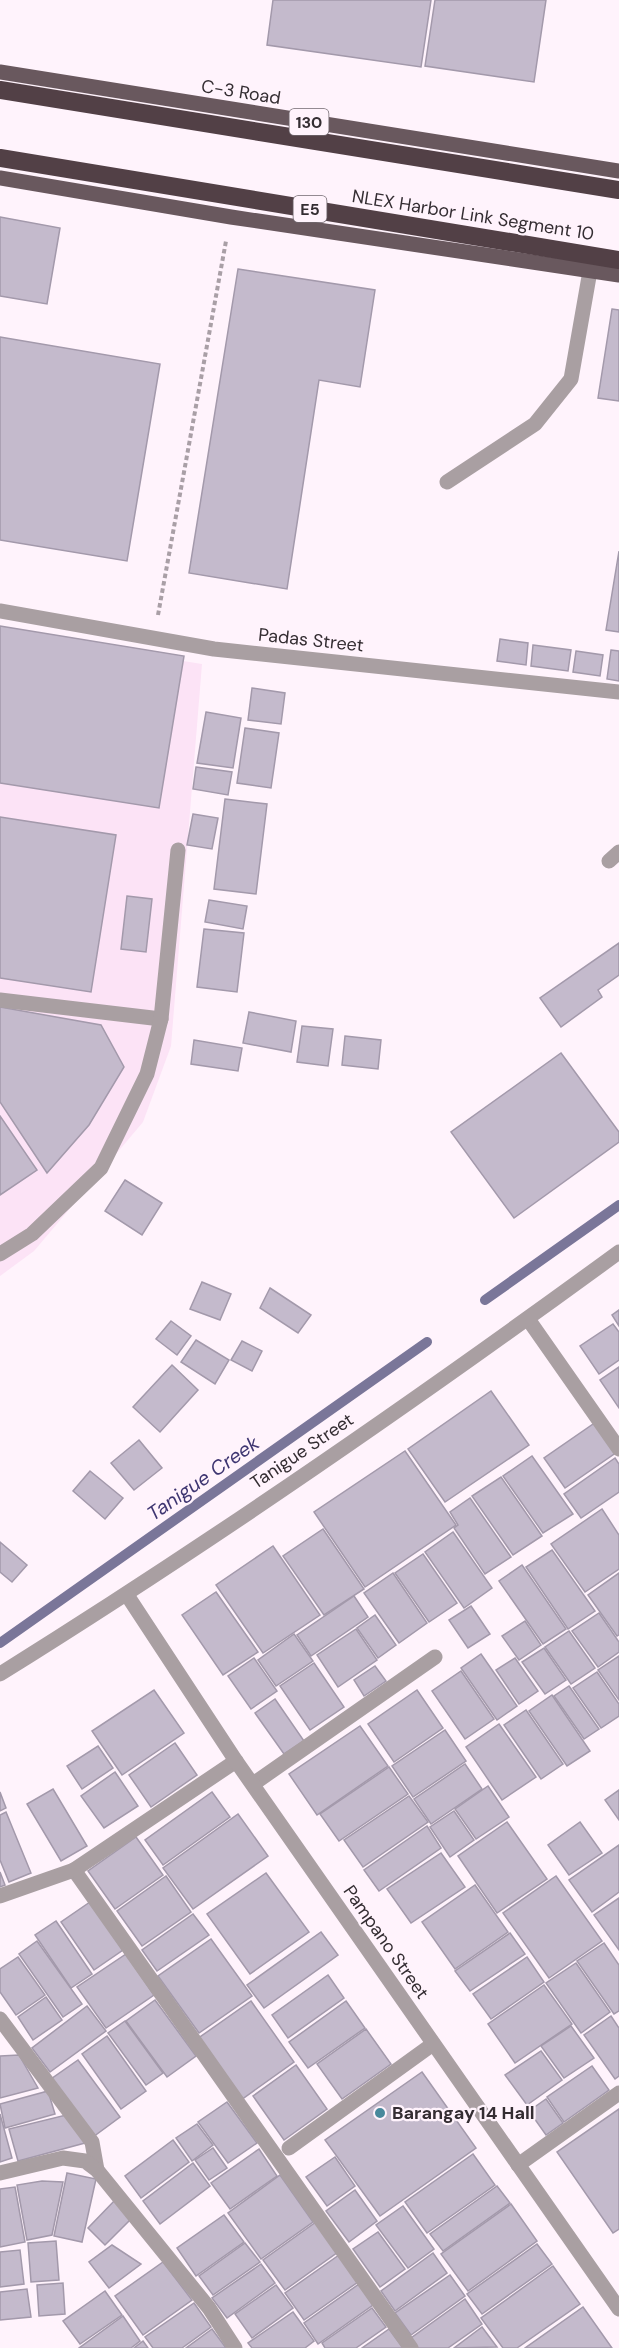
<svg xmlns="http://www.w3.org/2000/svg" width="619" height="2348" font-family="'DM Sans',sans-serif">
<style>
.built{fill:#fce3f6}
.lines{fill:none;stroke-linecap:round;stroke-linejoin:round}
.stream{stroke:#7a7699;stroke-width:10}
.building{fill:#c4bacc;stroke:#a399ab;stroke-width:1.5}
.path{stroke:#a99fa6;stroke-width:4;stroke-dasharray:4.5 3;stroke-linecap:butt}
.service{stroke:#a99fa2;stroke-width:15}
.pedestrian{stroke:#a99fa2;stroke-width:15}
.minor{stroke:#a99fa2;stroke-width:15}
.tertiary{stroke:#a99fa2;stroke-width:15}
.primary{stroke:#69585e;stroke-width:15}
.motorway{stroke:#524046;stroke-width:18}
.poi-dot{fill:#48899c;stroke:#fff3fc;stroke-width:2}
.labels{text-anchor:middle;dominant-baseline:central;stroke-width:4.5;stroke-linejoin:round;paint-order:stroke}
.shield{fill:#fff3fc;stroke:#71686f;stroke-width:1.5}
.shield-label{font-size:16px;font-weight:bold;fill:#342d32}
.street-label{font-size:18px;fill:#342d32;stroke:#fff3fc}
.poi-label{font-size:18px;font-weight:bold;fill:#342d32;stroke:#fff3fc;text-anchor:start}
.water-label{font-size:20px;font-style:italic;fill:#3e3571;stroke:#fff3fc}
</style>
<rect width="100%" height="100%" fill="#fff3fc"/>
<path class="built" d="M0,632L202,664L171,1046L143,1122L34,1251L0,1276Z"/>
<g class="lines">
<g class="stream">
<path d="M485,1300L619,1205"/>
<path d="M0,1643L427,1342"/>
</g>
</g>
<g class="building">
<path d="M273,0H431L421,67L267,45Z"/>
<path d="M435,0H546L534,82L425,66Z"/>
<path d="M0,217L60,228L47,304L0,296Z"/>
<path d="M238,269L375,290L360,387L319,380L287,589L189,573Z"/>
<path d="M612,309L619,310V401L598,398Z"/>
<path d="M0,337L160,364L127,561L0,540Z"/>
<path d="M619,551V632L606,630Z"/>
<path d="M0,626L184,656L159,808L0,783Z"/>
<path d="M500,639L528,643L526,665L497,661Z"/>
<path d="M533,645L571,650L568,671L531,666Z"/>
<path d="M611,650L619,651V681L607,679Z"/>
<path d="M576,651L603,655L600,676L573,672Z"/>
<path d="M252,688L285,693L281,724L248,720Z"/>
<path d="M206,712L241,718L233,768L197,763Z"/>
<path d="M245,728L279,733L271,788L237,783Z"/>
<path d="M196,767L232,772L228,795L193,789Z"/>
<path d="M225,799L267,804L256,894L214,889Z"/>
<path d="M193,814L218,818L212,849L187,845Z"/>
<path d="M0,817L116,835L91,992L0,978Z"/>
<path d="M127,896L152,899L146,952L121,949Z"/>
<path d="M209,900L247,906L243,929L205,922Z"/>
<path d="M204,929L244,933L237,992L197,987Z"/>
<path d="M619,943V975L598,990L602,997L561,1027L540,998Z"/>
<path d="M0,1007L101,1025L124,1067L89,1125L47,1173L0,1102Z"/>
<path d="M249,1012L296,1021L291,1052L243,1043Z"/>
<path d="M302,1026L333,1029L328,1066L297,1062Z"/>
<path d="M345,1036L381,1040L378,1069L342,1065Z"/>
<path d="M194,1040L242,1048L238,1071L191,1064Z"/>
<path d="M561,1053L619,1132V1142L514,1218L451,1132Z"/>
<path d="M0,1116L37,1170L0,1195Z"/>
<path d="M125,1180L162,1203L142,1235L105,1211Z"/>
<path d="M202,1282L231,1294L220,1320L190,1309Z"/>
<path d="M270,1288L311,1315L298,1333L260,1308Z"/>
<path d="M619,1310V1326L612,1315Z"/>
<path d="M171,1321L191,1336L177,1355L156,1339Z"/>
<path d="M613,1324L619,1332V1360L599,1374L580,1346Z"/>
<path d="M196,1340L229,1360L215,1384L181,1362Z"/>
<path d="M242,1341L262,1351L252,1371L231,1360Z"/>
<path d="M172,1365L198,1390L160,1432L133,1407Z"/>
<path d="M619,1367V1408L600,1380Z"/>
<path d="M491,1391L529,1445L445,1502L408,1449Z"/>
<path d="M596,1422L617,1452L565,1488L544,1458Z"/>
<path d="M139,1440L162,1468L134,1490L111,1463Z"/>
<path d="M405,1451L456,1525L365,1587L314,1512Z"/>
<path d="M532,1456L573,1514L543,1533L503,1476Z"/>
<path d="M615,1458L619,1464V1492L581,1518L564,1494Z"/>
<path d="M90,1471L123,1498L105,1519L73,1491Z"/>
<path d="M501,1477L542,1536L513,1555L472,1496Z"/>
<path d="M470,1498L511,1557L485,1574L454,1528L458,1525L450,1512Z"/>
<path d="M602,1509L619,1535V1569L585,1592L551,1544Z"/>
<path d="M323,1529L364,1589L324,1615L283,1556Z"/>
<path d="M453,1532L492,1588L464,1608L425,1552Z"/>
<path d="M0,1542L27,1565L12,1582L0,1572Z"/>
<path d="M273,1546L320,1615L263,1653L216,1585Z"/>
<path d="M552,1550L595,1611L568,1629L526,1567Z"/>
<path d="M423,1554L457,1603L429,1622L395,1573Z"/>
<path d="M522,1565L566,1629L543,1644L499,1581Z"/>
<path d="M393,1573L427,1623L399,1643L364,1593Z"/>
<path d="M619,1573V1635L617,1636L588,1595Z"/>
<path d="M216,1592L258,1652L223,1675L182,1615Z"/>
<path d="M354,1596L368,1617L311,1656L297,1635Z"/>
<path d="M471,1606L490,1634L468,1648L449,1620Z"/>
<path d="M599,1613L619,1642V1652L598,1667L572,1631Z"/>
<path d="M375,1615L396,1645L378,1658L357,1628Z"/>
<path d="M525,1621L541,1645L519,1660L502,1636Z"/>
<path d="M356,1629L377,1660L338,1687L317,1655Z"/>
<path d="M569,1631L595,1668L571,1684L545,1647Z"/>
<path d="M294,1634L313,1661L276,1686L258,1660Z"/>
<path d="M544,1648L566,1680L545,1694L522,1662Z"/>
<path d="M481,1654L517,1706L497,1720L461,1668Z"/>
<path d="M619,1656V1700L598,1670Z"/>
<path d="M254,1658L277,1691L251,1709L228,1676Z"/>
<path d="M515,1658L538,1691L519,1704L496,1670Z"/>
<path d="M314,1663L344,1707L310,1730L280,1686Z"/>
<path d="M375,1666L386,1681L364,1696L354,1680Z"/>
<path d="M461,1671L494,1719L465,1739L432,1691Z"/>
<path d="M597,1672L619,1704V1716L601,1728L573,1688Z"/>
<path d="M569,1686L599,1729L584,1739L554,1696Z"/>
<path d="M154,1690L184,1733L122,1775L92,1731Z"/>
<path d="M417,1690L443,1728L394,1762L368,1724Z"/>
<path d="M552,1695L590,1751L567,1766L529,1711Z"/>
<path d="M275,1699L304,1741L284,1754L255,1713Z"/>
<path d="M526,1710L563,1764L541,1779L504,1725Z"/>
<path d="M499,1724L536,1777L502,1800L466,1747Z"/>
<path d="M360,1726L388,1766L317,1815L289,1774Z"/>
<path d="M445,1730L466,1761L413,1797L392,1766Z"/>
<path d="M175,1743L197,1775L151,1807L129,1775Z"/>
<path d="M98,1746L113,1768L82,1789L67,1766Z"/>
<path d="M465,1764L482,1789L431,1824L414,1799Z"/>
<path d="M389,1767L408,1794L339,1841L320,1814Z"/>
<path d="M115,1772L138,1806L104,1828L81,1796Z"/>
<path d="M488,1786L509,1817L476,1839L455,1809Z"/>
<path d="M53,1789L87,1846L61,1861L27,1804Z"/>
<path d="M619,1790V1820L605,1800Z"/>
<path d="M0,1792L6,1808L0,1811Z"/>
<path d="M212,1792L230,1817L163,1865L145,1840Z"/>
<path d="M409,1796L428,1822L363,1867L344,1840Z"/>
<path d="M454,1811L474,1840L450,1857L430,1827Z"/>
<path d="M6,1812L31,1873L9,1882L0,1860V1815Z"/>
<path d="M238,1814L268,1856L193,1909L163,1868Z"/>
<path d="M507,1822L547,1879L497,1913L458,1856Z"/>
<path d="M580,1822L602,1853L569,1875L548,1845Z"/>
<path d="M427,1826L441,1848L379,1891L364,1870Z"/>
<path d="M136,1837L163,1875L115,1909L88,1871Z"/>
<path d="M619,1845V1892L592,1912L569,1880Z"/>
<path d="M441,1853L465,1887L411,1923L387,1889Z"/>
<path d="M0,1872L5,1885L0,1887Z"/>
<path d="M266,1873L309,1932L250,1974L207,1914Z"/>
<path d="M166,1876L191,1912L142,1946L117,1911Z"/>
<path d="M556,1876L602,1941L549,1978L503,1913Z"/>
<path d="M475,1885L508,1932L455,1969L422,1922Z"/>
<path d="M619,1898V1950L594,1915Z"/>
<path d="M90,1902L123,1950L94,1970L61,1922Z"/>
<path d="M193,1914L209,1935L157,1971L142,1950Z"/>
<path d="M56,1921L92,1974L71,1988L35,1935Z"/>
<path d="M321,1932L338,1955L264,2008L247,1985Z"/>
<path d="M510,1933L525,1954L470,1991L455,1971Z"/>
<path d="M211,1939L252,1996L199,2033L158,1976Z"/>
<path d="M37,1941L82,2004L63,2017L19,1954Z"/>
<path d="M604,1943L619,1965V2011L614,2014L577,1961Z"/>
<path d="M126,1954L154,1995L106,2028L77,1987Z"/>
<path d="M18,1957L45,1995L16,2015L0,1992V1969Z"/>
<path d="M527,1957L544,1982L491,2019L473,1994Z"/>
<path d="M576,1963L610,2012L581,2033L546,1983Z"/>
<path d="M328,1975L344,1998L288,2038L272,2015Z"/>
<path d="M544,1985L572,2024L515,2063L488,2024Z"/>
<path d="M46,1997L62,2020L33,2040L18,2017Z"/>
<path d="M155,2000L196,2056L167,2077L126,2021Z"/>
<path d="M251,2001L294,2062L241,2100L197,2039Z"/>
<path d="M346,2001L365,2028L308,2068L289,2042Z"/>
<path d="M87,2006L106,2031L50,2072L32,2048Z"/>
<path d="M611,2016L619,2028V2076L615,2079L584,2035Z"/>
<path d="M125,2021L163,2073L146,2085L108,2033Z"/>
<path d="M571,2026L594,2058L564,2078L541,2046Z"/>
<path d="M366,2029L391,2064L342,2099L317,2064Z"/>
<path d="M107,2036L146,2091L121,2109L82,2054Z"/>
<path d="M541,2051L562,2080L527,2105L505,2075Z"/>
<path d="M19,2055L38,2088L0,2098V2056Z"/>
<path d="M78,2060L120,2117L93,2137L51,2079Z"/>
<path d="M296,2065L327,2109L284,2140L253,2096Z"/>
<path d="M592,2066L609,2090L564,2122L547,2097Z"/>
<path d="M422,2072L476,2148L380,2216L325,2140Z"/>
<path d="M48,2091L55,2114L5,2128L0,2104Z"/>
<path d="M546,2099L563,2123L546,2135L529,2111Z"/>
<path d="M227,2102L257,2143L228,2163L198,2122Z"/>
<path d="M619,2109V2229L613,2233L557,2152Z"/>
<path d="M0,2114L12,2158L0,2162Z"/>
<path d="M66,2115L85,2143L18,2161L9,2129Z"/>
<path d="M197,2124L213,2145L192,2161L176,2138Z"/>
<path d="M173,2140L189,2162L141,2198L125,2176Z"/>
<path d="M213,2148L227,2168L209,2180L195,2160Z"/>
<path d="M259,2149L277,2176L230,2209L211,2183Z"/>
<path d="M473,2154L495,2185L427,2233L405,2202Z"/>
<path d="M335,2157L355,2186L327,2206L306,2177Z"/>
<path d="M193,2163L210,2186L160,2224L143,2201Z"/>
<path d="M67,2173L96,2179L82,2242L54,2236Z"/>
<path d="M280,2175L313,2222L261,2259L228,2213Z"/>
<path d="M42,2181L63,2182L52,2235L27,2240L17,2185Z"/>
<path d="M497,2186L510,2203L443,2251L430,2234Z"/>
<path d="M15,2187L25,2242L0,2247V2189Z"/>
<path d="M355,2190L377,2221L349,2242L326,2211Z"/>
<path d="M116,2199L134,2216L105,2245L88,2228Z"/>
<path d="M511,2204L537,2241L468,2291L441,2254Z"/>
<path d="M403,2206L434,2249L408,2268L376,2225Z"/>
<path d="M224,2215L244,2242L196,2276L177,2248Z"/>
<path d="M316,2222L338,2252L285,2290L263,2260Z"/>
<path d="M378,2232L405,2269L380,2287L353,2249Z"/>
<path d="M56,2241L59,2280L31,2282L28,2243Z"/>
<path d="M245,2243L260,2262L213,2295L199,2276Z"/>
<path d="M537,2244L552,2264L482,2314L467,2294Z"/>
<path d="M112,2245L141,2264L109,2288L89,2262Z"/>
<path d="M20,2250L24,2284L0,2287V2252Z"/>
<path d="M433,2253L447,2273L395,2311L381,2291Z"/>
<path d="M339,2255L358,2282L304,2320L285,2293Z"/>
<path d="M163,2262L192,2300L143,2335L115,2296Z"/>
<path d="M261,2264L275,2283L227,2318L212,2298Z"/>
<path d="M553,2266L580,2304L517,2348H503L481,2318Z"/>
<path d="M450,2275L465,2296L411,2335L395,2313Z"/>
<path d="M63,2283L65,2314L39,2316L37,2285Z"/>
<path d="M359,2284L373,2305L318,2344L304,2323Z"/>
<path d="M276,2285L293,2308L252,2338L235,2314Z"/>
<path d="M27,2289L31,2317L0,2320V2292Z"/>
<path d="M105,2291L122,2315L80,2344L63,2321Z"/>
<path d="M465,2299L482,2324L448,2348H418L411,2338Z"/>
<path d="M194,2303L211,2327L182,2348H153L145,2337Z"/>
<path d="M583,2307L612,2348H525Z"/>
<path d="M372,2308L386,2327L356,2348H325L322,2343Z"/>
<path d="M293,2312L314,2341L305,2348H252L248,2343Z"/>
<path d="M123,2316L140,2341L131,2348H79Z"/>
<path d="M482,2327L497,2347L454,2348Z"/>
<path d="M212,2329L226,2348H186Z"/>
<path d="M389,2329L403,2348H362Z"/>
<path d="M143,2341L148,2348H134Z"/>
</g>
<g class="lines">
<path class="path" d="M158,615L226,241"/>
<g class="service">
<path d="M447,482L535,424L571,379L590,271"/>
<path d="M609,861L619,852"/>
<path d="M0,1000L161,1019"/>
<path d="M289,2148L433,2044"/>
</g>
<g class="pedestrian">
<path d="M0,2019L92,2142L97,2170"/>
<path d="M0,2173L63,2158L85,2161L97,2170L209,2308L235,2348"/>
</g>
<g class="minor">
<path d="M0,611L214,649L619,692"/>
<path d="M0,1254L32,1234L101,1168L147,1074L161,1019L178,850"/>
<path d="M528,1319L619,1449"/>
<path d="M253,1784L435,1657"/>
<path d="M74,1870L411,2348"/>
<path d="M0,1896L74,1870L236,1761"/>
<path d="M518,2165L619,2093"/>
</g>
<g class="tertiary">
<path d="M127,1595L236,1761L619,2309"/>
<path d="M0,1674C212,1542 418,1399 619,1252"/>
</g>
<g class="primary">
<path d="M0,72L619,171"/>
<path d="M0,178L231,217L619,275"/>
</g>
<g class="motorway">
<path d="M0,90L619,190"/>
<path d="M0,158L619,260"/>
</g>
</g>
<circle class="poi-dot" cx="380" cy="2113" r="6"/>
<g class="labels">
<g class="shield">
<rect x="289.5" y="109" width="39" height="26" rx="4.5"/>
<rect x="293.5" y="196" width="33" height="26" rx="4.5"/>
</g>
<g class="shield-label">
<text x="309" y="122">130</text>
<text x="310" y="209">E5</text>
</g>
<g class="street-label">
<text transform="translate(241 92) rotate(9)">C-3 Road</text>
<text transform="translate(473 215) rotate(9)">NLEX Harbor Link Segment 10</text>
<text transform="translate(311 640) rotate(6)">Padas Street</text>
<text transform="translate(302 1451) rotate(-34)">Tanigue Street</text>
<text transform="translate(386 1942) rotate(55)">Pampano Street</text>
</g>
<g class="poi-label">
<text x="392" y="2113">Barangay 14 Hall</text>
</g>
<g class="water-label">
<text transform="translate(203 1478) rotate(-35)">Tanigue Creek</text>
</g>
</g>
</svg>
